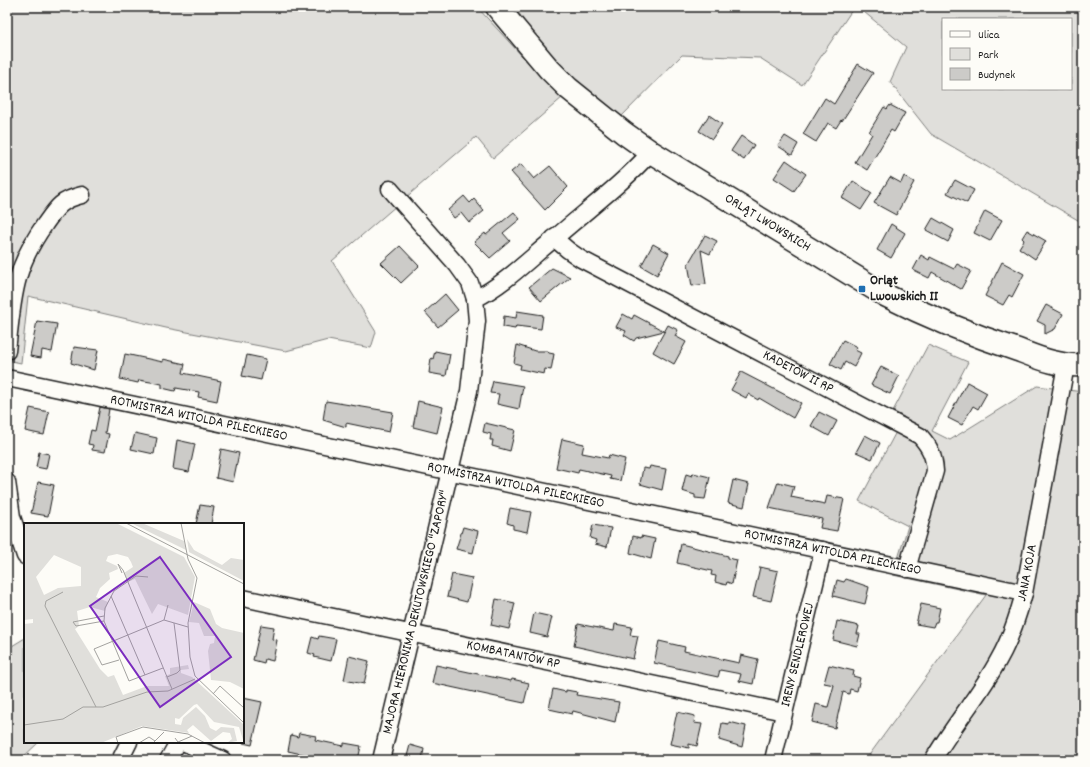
<svg xmlns="http://www.w3.org/2000/svg" width="1090" height="767" font-family="Dekko,sans-serif">
<style>
.green{fill:#e0dfdb;stroke:#7e7e7c;fill-rule:evenodd}
.building{fill:#cccbc8;stroke:#1c1c1c}
.lines{fill:none;stroke-linecap:round;stroke-linejoin:round}
.street-casing{stroke:#1c1c1c;stroke-width:19}
.secondary-casing{stroke:#1c1c1c;stroke-width:25}
.street{stroke:#fdfcf7;stroke-width:16}
.secondary{stroke:#fdfcf7;stroke-width:22}
.poi-dot{fill:#1f6fb2;stroke:#fdfcf7;stroke-width:1.5}
.labels{text-anchor:middle;dominant-baseline:central;stroke-width:3;stroke-linejoin:round;paint-order:stroke}
.street-label{font-size:14px;fill:#1c1c1c;stroke:#fdfcf7}
.poi-label{font-size:14px;font-weight:bold;fill:#1c1c1c;stroke:#fdfcf7;text-anchor:start}
.inset-road{fill:none;stroke:#a3a29f;stroke-width:1}
.view{fill:#7b2cbf;fill-opacity:0.15;stroke:#7b2cbf;stroke-width:2}
.inset-edge{fill:none;stroke:#1c1c1c;stroke-width:2}
</style>
<rect width="100%" height="100%" fill="#fdfcf7"/>
<filter id="ink" filterUnits="userSpaceOnUse"><feTurbulence type="fractalNoise" baseFrequency=".025" numOctaves="2"/><feDisplacementMap in="SourceGraphic" scale="8" xChannelSelector="R" yChannelSelector="G"/><feConvolveMatrix kernelMatrix="1 2 1 2 8 2 1 2 1" color-interpolation-filters="sRGB"/></filter>
<g filter="url(#ink)">
<g class="green">
<path d="M7,7H477L545,81L563,97L493,158L476,137L332,261L376,332L371,348L328,340L286,351L166,328L28,296L21,363L7,360Z"/>
<path d="M515,7H854L802,85L760,58L682,55L618,120L550,62Z"/>
<path d="M858,7H1083V223L931,134L890,82L906,47ZM943,19H1071V89H943Z"/>
<path d="M928,345L968,362L932,431L950,440L1037,386L1083,392V760H869L870,754L986,595L893,575L908,526L859,501L904,417L893,411Z"/>
<path d="M25,638V742H39L20,760H7V649Z"/>
</g>
<g class="building">
<path d="M858,64L873,73L842,121L841,120L836,128L828,123L816,142L803,134L825,98L834,104Z"/>
<path d="M890,105L905,113L894,132L891,130L867,170L855,162L872,134L869,132L884,107L887,109Z"/>
<path d="M709,115L722,124L712,139L699,131Z"/>
<path d="M741,136L754,145L744,160L731,151Z"/>
<path d="M785,136L798,144L792,155L778,146Z"/>
<path d="M786,160L806,174L794,191L774,178Z"/>
<path d="M521,164L534,179L550,166L568,187L545,210L511,172Z"/>
<path d="M904,176L914,182L896,215L874,203L890,177L901,183Z"/>
<path d="M955,180L974,190L967,203L947,193Z"/>
<path d="M853,181L872,193L861,210L842,198Z"/>
<path d="M464,196L470,203L474,199L484,211L469,223L461,213L454,218L448,210Z"/>
<path d="M985,211L1002,220L990,241L974,233Z"/>
<path d="M514,212L520,219L503,233L510,241L490,258L474,242L485,233L486,235Z"/>
<path d="M933,218L954,230L948,242L926,230Z"/>
<path d="M891,224L905,233L891,258L877,250Z"/>
<path d="M1027,230L1046,241L1035,259L1019,248L1024,240L1022,238Z"/>
<path d="M705,235L717,241L710,254L701,250L706,284L692,286L688,264Z"/>
<path d="M653,244L669,253L657,275L641,266Z"/>
<path d="M400,246L419,266L401,283L381,263Z"/>
<path d="M921,255L929,260L930,257L954,269L957,264L971,271L961,289L932,272L929,278L913,270Z"/>
<path d="M1002,262L1024,274L1012,297L1009,295L1003,305L985,296Z"/>
<path d="M552,268L570,277L541,301L529,287Z"/>
<path d="M445,294L458,310L438,327L425,312Z"/>
<path d="M1046,305L1063,314L1055,329L1045,334V325L1037,321Z"/>
<path d="M517,311L543,315L541,329L516,326L515,329L503,327L504,316L516,318Z"/>
<path d="M623,314L632,319L634,315L664,331L636,338L634,341L624,335L626,331L616,327Z"/>
<path d="M37,321L57,324L52,352L42,350L41,358L30,356Z"/>
<path d="M668,325L678,330L675,336L686,342L674,364L653,352Z"/>
<path d="M843,340L857,347L855,350L861,353L854,367L845,362L841,370L830,364Z"/>
<path d="M517,345L535,351H547L549,353L554,354L551,370L545,369L544,374L520,369L521,365L514,363Z"/>
<path d="M74,347L98,350L94,370L71,363Z"/>
<path d="M435,351L450,354L446,376L429,373L431,358L433,359Z"/>
<path d="M125,354L163,362V359L185,364L183,373L221,381L217,401L198,397L199,392L176,388L175,391L162,388V384L139,380L138,383L120,379Z"/>
<path d="M247,355L266,359L261,380L242,376Z"/>
<path d="M881,367L899,376L890,394L871,385Z"/>
<path d="M741,372L801,403L793,418L759,398L758,400L748,394L746,398L731,390Z"/>
<path d="M493,381L523,386L519,409L497,404L499,394L490,393Z"/>
<path d="M967,382L987,393L978,409L973,406L962,425L948,418Z"/>
<path d="M326,401L393,412L389,432L346,423V427L323,420Z"/>
<path d="M418,401L443,407L437,433L413,427Z"/>
<path d="M100,407L109,409L105,433L109,434L105,452L92,450L93,445L88,444L91,430L95,431Z"/>
<path d="M30,408L49,412L44,435L25,431Z"/>
<path d="M819,412L837,421L829,436L811,426Z"/>
<path d="M485,423L515,430L510,451L492,446L493,440H490L491,434L483,432Z"/>
<path d="M135,433L157,438L154,454L131,449Z"/>
<path d="M865,435L880,443L872,459L856,452Z"/>
<path d="M562,439L584,444L582,453L608,458L609,455L625,459L620,481L610,479L611,476L579,469L578,473L556,468Z"/>
<path d="M177,440L195,444L189,472L173,469Z"/>
<path d="M221,449L239,453L233,482L216,478Z"/>
<path d="M39,452L49,454L46,469L36,467Z"/>
<path d="M650,466L666,469L662,490L640,484L643,468L649,469Z"/>
<path d="M693,473L710,477L705,499L695,498V495L682,491L686,474L692,476Z"/>
<path d="M733,480L749,484L744,507L728,503Z"/>
<path d="M38,482L54,485L48,516L31,513Z"/>
<path d="M778,482L794,486L791,497L825,504L827,496L844,499L837,531L820,528L822,519L769,508Z"/>
<path d="M200,505L214,507L211,524H196Z"/>
<path d="M510,508L531,512L527,532L513,529V525L507,523Z"/>
<path d="M593,525L611,528L607,547L595,544L596,540L590,538Z"/>
<path d="M463,527L478,531L473,553L456,549Z"/>
<path d="M633,536L641,538V536L655,539L651,559L630,553Z"/>
<path d="M681,544L728,556V558L737,560L732,584L727,582L726,585L715,582L716,576L711,575L712,571L677,563Z"/>
<path d="M760,567L778,571L771,601L753,597Z"/>
<path d="M452,574L472,578L467,602L447,597Z"/>
<path d="M846,579L869,587L865,604L833,596L837,580L844,582Z"/>
<path d="M496,599L515,603L509,629L491,625Z"/>
<path d="M921,604L940,608L937,622H935L933,627L916,624Z"/>
<path d="M534,613L552,617L547,637L530,633Z"/>
<path d="M837,621L859,626L857,634H860L857,646L833,640Z"/>
<path d="M578,624L614,631L615,624L632,627L630,635L638,636L633,659L574,646Z"/>
<path d="M261,625L274,627L272,639L277,640L273,661L265,659L264,663L253,660Z"/>
<path d="M319,636L336,639L331,661L314,657L315,655L308,653L312,637L318,639Z"/>
<path d="M659,641L685,647L684,651L739,663L741,655L758,659L753,684L739,681L741,674L720,670L718,677L654,663Z"/>
<path d="M349,656L369,661L364,684L344,680Z"/>
<path d="M436,665L511,681L512,679L529,683L524,703L432,683Z"/>
<path d="M829,665L854,671L853,676L860,678L857,691L850,689L849,694L843,692L835,728L812,722L816,704L828,707L834,685L824,683Z"/>
<path d="M553,689L566,692V690L577,692L576,695L619,702L615,722L573,711L572,714L549,709Z"/>
<path d="M243,698L262,702L252,745L243,743Z"/>
<path d="M677,712L695,716L694,723L702,724L697,746L689,744V748L670,744Z"/>
<path d="M729,722L746,726L742,747L719,740L722,723L729,724Z"/>
<path d="M299,733L316,736L315,740L344,746V743L361,746L358,760H329L288,751L291,735L298,737Z"/>
<path d="M410,745L424,749L422,760H406Z"/>
</g>
<g class="lines">
<g class="street-casing">
<g id="street">
<path d="M390,189L457,265L470,283L475,299"/>
<path id="s1" d="M554,238L568,250L581,259L920,436C930,447 934,456 935,471L907,569"/>
<path d="M7,351C13,298 13,269 45,224C57,207 61,200 82,195"/>
<path id="s2" d="M7,378L1024,593"/>
<path d="M7,482L12,517L25,556"/>
<path id="s3" d="M243,598L784,712"/>
<path d="M183,742L223,760"/>
<path d="M120,760L129,742"/>
<path d="M168,760L178,742"/>
<path id="s4" d="M381,760L469,391L477,321L475,299C505,284 529,259 555,238C587,210 622,184 651,152"/>
<path id="s5" d="M773,760L823,550"/>
<path id="s6" d="M933,760C953,725 980,695 999,659C1011,638 1018,616 1024,593L1066,365"/>
</g>
</g>
<g class="secondary-casing">
<g id="secondary">
<path id="s7" d="M497,7L549,69L568,88L624,133L651,152L885,295C928,317 972,335 1018,350C1039,358 1060,367 1083,365"/>
</g>
</g>
<use href="#street" class="street"/>
<use href="#secondary" class="secondary"/>
</g>
</g>
<rect class="poi-dot" x="858" y="285" width="8" height="8" rx="2"/>
<g class="labels">
<g class="street-label">
<text stroke="none"><textPath href="#s7" startOffset="349">ORLĄT LWOWSKICH</textPath></text>
<text stroke="none"><textPath href="#s1" startOffset="279">KADETÓW II RP</textPath></text>
<text stroke="none"><textPath href="#s2" startOffset="196">ROTMISTRZA WITOLDA PILECKIEGO</textPath></text>
<text stroke="none"><textPath href="#s2" startOffset="520">ROTMISTRZA WITOLDA PILECKIEGO</textPath></text>
<text stroke="none"><textPath href="#s2" startOffset="844">ROTMISTRZA WITOLDA PILECKIEGO</textPath></text>
<text stroke="none"><textPath href="#s6" startOffset="212">JANA KOJA</textPath></text>
<text stroke="none"><textPath href="#s4" startOffset="152">MAJORA HIERONIMA DEKUTOWSKIEGO "ZAPORY"</textPath></text>
<text stroke="none"><textPath href="#s3" startOffset="276">KOMBATANTÓW RP</textPath></text>
<text stroke="none"><textPath href="#s5" startOffset="108">IRENY SENDLEROWEJ</textPath></text>
</g>
<g class="poi-label">
<text x="870" y="281">Orląt<tspan x="870" dy="16">Lwowskich II</tspan></text>
</g>
</g>
<g transform="translate(24 523)">
<rect width="220" height="220" fill="#fdfcf7"/>
<path d="M0,0H92L160,34L171,54L164,92L134,81L128,91L111,56L104,59L100,50L109,44L107,39L104,34L93,31L84,33L82,38L93,43L94,46L85,50L86,56L76,65L72,74L84,79L81,88L66,84L53,88L55,103L51,106L76,146L84,154L90,152L99,172L123,163H145L141,153L146,151V145L164,142L165,146L157,147V150L168,154L219,201L220,220L215,204L190,199L173,181L170,182L155,196L151,195V201L157,202L159,195L172,184L181,193L186,205L192,208L197,204L210,205L213,218L203,220L208,216L206,210L199,209L187,218L169,202L163,207L165,210L118,203L77,220H0V101L9,100V96L0,97ZM30,32L57,44V63L34,65L20,72L12,54ZM107,0H118L160,18L162,27ZM163,16L170,27L198,42L207,35L220,37V58L165,29ZM170,79L186,86L192,101L198,105L220,110V166L206,159L187,157L184,128L186,121L190,120L191,113H180L175,100L165,99Z" fill="#e0dfdb" fill-rule="evenodd"/>
<path class="inset-road" d="M102,0L220,61M157,0L164,36L173,55L164,100L166,134L171,153L220,200M98,50L94,41L99,47L148,166M124,54L112,53L90,68L81,85L80,98L105,158L139,145M39,69L22,78L21,83L72,184M87,73L121,152M80,93L49,99L52,103L80,98M140,97L144,82M95,137L78,142L70,126L140,97L164,104M143,154L153,150L156,147L150,100M189,171L196,163L220,185M0,202L39,196L59,184H79L123,169L144,168L171,156M151,215L154,219L168,213M94,220L92,214L119,204L164,211L181,220M115,220L125,214L131,218M129,220L140,209"/>
<path class="view" d="M136,34L207,134L136,184L66,83Z"/>
<rect width="220" height="220" class="inset-edge"/>
</g>
<rect width="1090" height="767" fill="none" stroke="#fdfcf7" stroke-width="24"/>
<rect x="12" y="12" width="1066" height="743" fill="none" stroke="#1c1c1c" stroke-width="1.5" filter="url(#ink)"/>
<rect x="942" y="18" width="130" height="72" fill="#fdfcf7" stroke="#a3a29f"/>
<rect x="950" y="31" width="20" height="6" fill="#fdfcf7" stroke="#a3a29f"/>
<text x="978" y="38" font-size="12" fill="#1c1c1c">Ulica</text>
<rect x="950" y="48" width="20" height="12" fill="#e0dfdb" stroke="#a3a29f"/>
<text x="978" y="58" font-size="12" fill="#1c1c1c">Park</text>
<rect x="950" y="68" width="20" height="12" fill="#cccbc8" stroke="#a3a29f"/>
<text x="978" y="78" font-size="12" fill="#1c1c1c">Budynek</text>
</svg>
